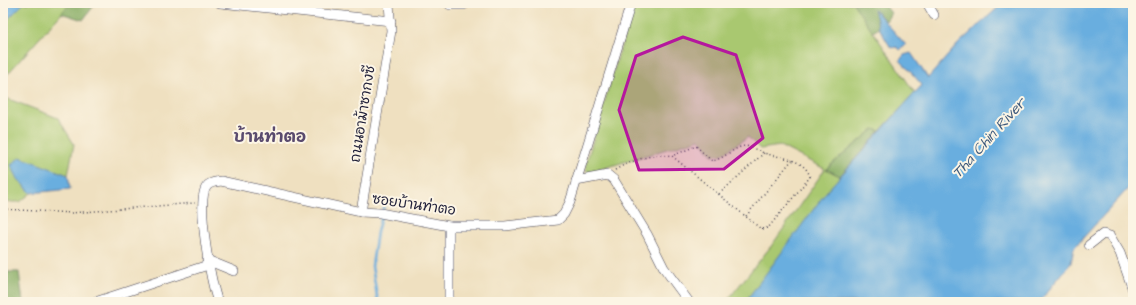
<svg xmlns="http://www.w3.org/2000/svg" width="1136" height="305" font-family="'Architects Daughter','Playpen Sans Thai',sans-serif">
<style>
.green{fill:#a9c86f;stroke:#667555}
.forest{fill:#86ac62;stroke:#54674e}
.water{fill:#69aedf;stroke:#46688d}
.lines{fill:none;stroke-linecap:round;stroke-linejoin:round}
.stream{stroke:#69aedf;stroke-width:2.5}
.minor-casing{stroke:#413e4f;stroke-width:10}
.path{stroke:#413e4f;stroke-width:1.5;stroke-dasharray:1 3;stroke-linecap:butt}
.minor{stroke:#fff;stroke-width:9}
.marked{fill:#b5179e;fill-opacity:0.2;stroke:#b5179e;stroke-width:3;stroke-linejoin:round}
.labels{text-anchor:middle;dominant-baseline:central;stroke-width:4;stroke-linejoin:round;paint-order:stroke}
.street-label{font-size:14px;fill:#22223b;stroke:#fcf5e5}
.water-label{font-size:15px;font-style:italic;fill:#3e5a7d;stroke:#fcf5e5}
.quarter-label{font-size:16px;font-weight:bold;fill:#5a4b6e;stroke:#fcf5e5}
</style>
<rect width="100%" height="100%" fill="#fcf5e5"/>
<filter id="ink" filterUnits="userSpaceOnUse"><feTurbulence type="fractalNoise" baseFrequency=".025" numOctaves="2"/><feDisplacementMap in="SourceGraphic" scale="8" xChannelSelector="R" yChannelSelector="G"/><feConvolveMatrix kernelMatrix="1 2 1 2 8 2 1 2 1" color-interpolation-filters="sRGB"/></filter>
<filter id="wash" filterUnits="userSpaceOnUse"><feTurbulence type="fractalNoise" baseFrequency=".012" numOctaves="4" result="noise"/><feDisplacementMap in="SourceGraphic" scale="16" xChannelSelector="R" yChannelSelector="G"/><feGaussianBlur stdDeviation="0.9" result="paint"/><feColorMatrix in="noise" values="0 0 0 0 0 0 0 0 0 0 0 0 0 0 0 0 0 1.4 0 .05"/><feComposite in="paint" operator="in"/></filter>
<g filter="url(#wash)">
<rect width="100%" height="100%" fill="#efe0c0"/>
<g class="green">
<path d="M24,3H71L3,79V24Z"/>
<path d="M634,3H853L915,93L880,131L874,129L826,169L840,176L745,302H726L772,245L825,169L780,146L760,149L748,137L721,155H712L700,139L588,173L585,167Z"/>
<path d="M3,97L58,118L74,144L68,175L45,168L18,179L31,193L20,202H3Z"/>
</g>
<g class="forest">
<path d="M71,3H96L83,20L61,13Z"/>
<path d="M853,3H883L891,13L886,21L875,10L879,28L873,32Z"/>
<path d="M874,129L880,131L840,176L826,169Z"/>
<path d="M3,272H19L23,302H3Z"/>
</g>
<g class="water">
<path d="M3,3H24L3,24Z"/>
<path d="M1003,3H1133V183L1074,248L1071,263L1039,302H745L827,191L922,85L900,60L904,55L911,53L928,78L958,44Z"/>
<path d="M874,9L906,45L900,50L897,47L891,48L879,28Z"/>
<path d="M20,157L68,175L70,189L31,193L18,179L11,165Z"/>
</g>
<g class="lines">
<path class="stream" d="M378,302L372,266L377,232L384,205"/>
</g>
</g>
<g filter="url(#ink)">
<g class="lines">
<g class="minor-casing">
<g id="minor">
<path d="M220,3L391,21"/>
<path d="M448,3L450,5H464"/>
<path d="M927,3L934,15"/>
<path d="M576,181L608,175L614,180L647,234L664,268L689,302"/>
<path d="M361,212L391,31L389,3"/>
<path d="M1089,245L1103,234L1110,236L1120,253L1133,290"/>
<path d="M207,260L234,271"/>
<path d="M95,302L208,265"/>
<path d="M218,302C211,285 195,198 207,186C210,182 216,182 221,181L361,212L380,213L449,226H505L558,220L564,214L570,202L631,3"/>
<path d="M449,302V226"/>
</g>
</g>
<g class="path">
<path d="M615,170C630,161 655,152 672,156L761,229L768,228L810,177C805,158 779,158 764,153C758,151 752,147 746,146C735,146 724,159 712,161L696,146L672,156"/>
<path d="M719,194L764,153"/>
<path d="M3,209L71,213L195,203"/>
<path d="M746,216L792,160"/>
</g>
<use href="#minor" class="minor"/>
</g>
</g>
<path class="marked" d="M683,37L736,55L763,138L724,169L639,170L619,110L636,56Z"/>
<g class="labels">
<g class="street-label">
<text transform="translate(363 114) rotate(-81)">ถนนอาม้าซากงซี</text>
<text transform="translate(414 205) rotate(8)">ซอยบ้านท่าตอ</text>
</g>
<g class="water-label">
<text transform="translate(989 138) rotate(-48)">Tha Chin River</text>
</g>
<g class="quarter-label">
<text x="270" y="137">บ้านท่าตอ</text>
</g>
</g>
<rect width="1136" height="305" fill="none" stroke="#fcf5e5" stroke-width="16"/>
</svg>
